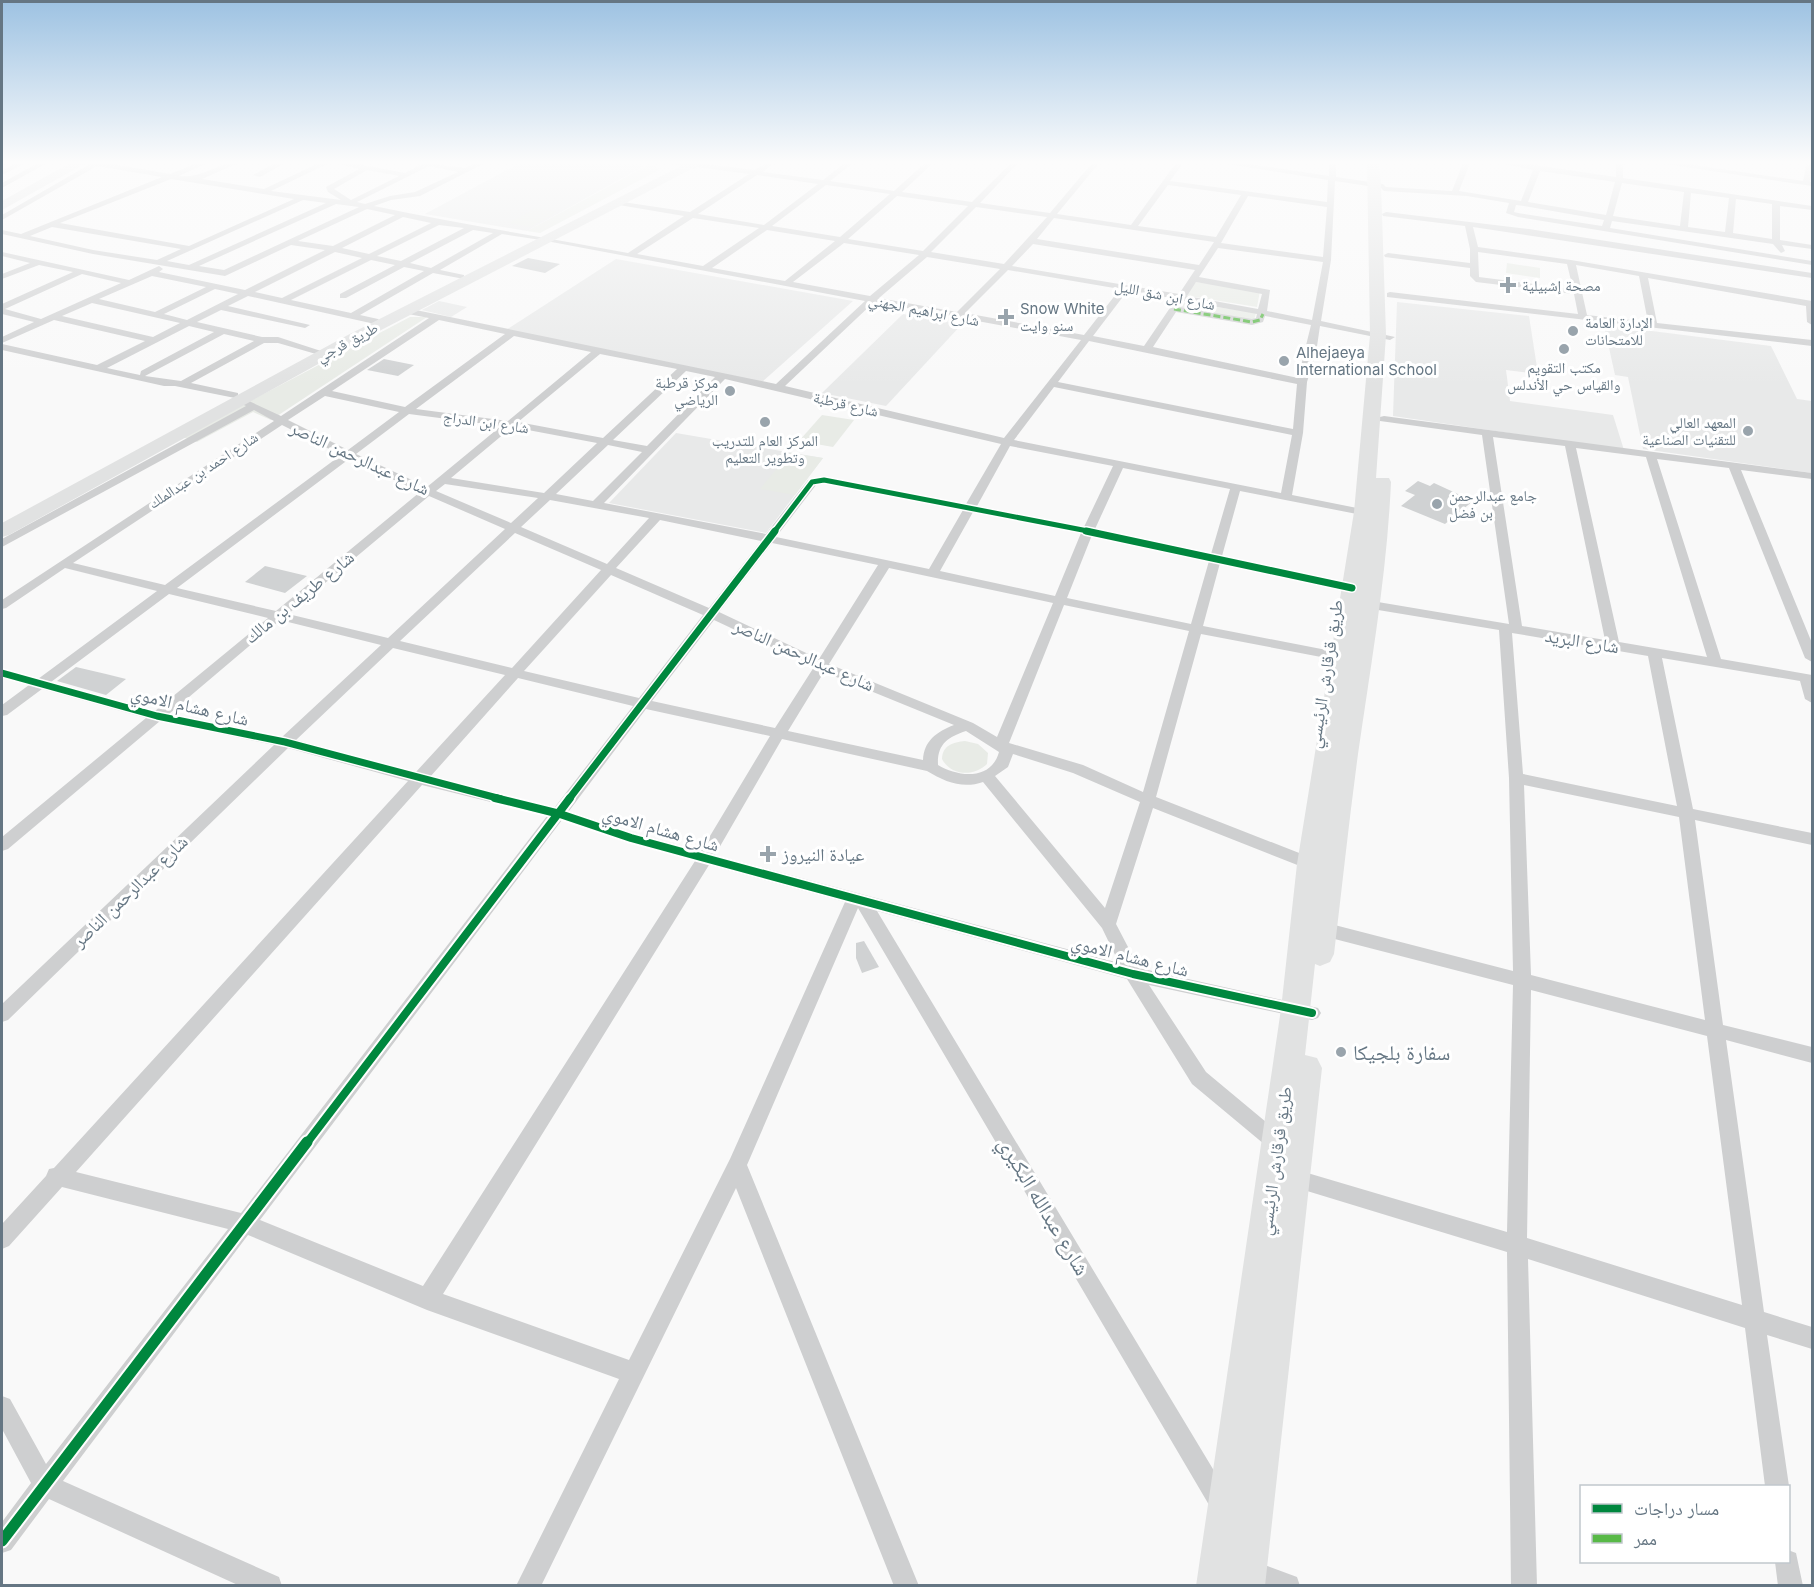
<svg xmlns="http://www.w3.org/2000/svg" width="1814" height="1587" font-family="Inter,'Noto Naskh Arabic',sans-serif">
<style>
.built{fill:#e8e9e9}
.green{fill:#e8ebe6}
.building{fill:#d0d2d3}
.lines{fill:none;stroke-linecap:round;stroke-linejoin:round}
.minor{fill:#cecfd0;fill-rule:evenodd}
.tertiary{fill:#cecfd0;fill-rule:evenodd}
.primary{fill:#e1e2e2;fill-rule:evenodd}
.trunk{fill:#e1e2e2;fill-rule:evenodd}
.quiet{stroke:#58b947;stroke-width:3;stroke-dasharray:7 3;stroke-linecap:butt}
.cycleway-far3-casing{stroke:#fff;stroke-width:8}
.cycleway-far2-casing{stroke:#fff;stroke-width:10}
.cycleway-far1-casing{stroke:#fff;stroke-width:12}
.cycleway-casing{stroke:#fff;stroke-width:15}
.cycleway-far3{stroke:#00873e;stroke-width:5}
.cycleway-far2{stroke:#00873e;stroke-width:7}
.cycleway-far1{stroke:#00873e;stroke-width:8}
.cycleway{stroke:#00873e;stroke-width:11}
.poi-dot{fill:#99a4ac;stroke:#fff;stroke-width:2}
.labels{text-anchor:middle;dominant-baseline:central;stroke-width:6;stroke-linejoin:round;paint-order:stroke}
.far-poi-label{font-size:15px;fill:#657683;stroke:#fff;text-anchor:start}
.far-street-label{font-size:15px;fill:#657683;stroke:#fff}
.street-label{font-size:18px;fill:#657683;stroke:#fff}
.poi-label{font-size:18px;fill:#657683;stroke:#fff;text-anchor:start}
.near-poi-label{font-size:21px;fill:#657683;stroke:#fff;text-anchor:start}
.near-street-label{font-size:21px;fill:#657683;stroke:#fff}
</style>
<rect width="100%" height="100%" fill="#f9f9f9"/>
<g class="built">
<path d="M520,163H628L644,166L527,231L425,214Z"/>
<path d="M616,259L853,301L762,382L506,330Z"/>
<path d="M439,301L467,307L451,317L422,310Z"/>
<path d="M1397,302L1529,316L1538,374L1506,370L1510,401L1613,415L1624,450L1393,416Z"/>
<path d="M903,314L962,324L886,406L822,393Z"/>
<path d="M1604,325L1771,346L1797,399L1812,401V473L1643,449L1628,377L1615,375Z"/>
<path d="M676,433L823,458L766,533L609,503Z"/>
</g>
<g class="green">
<path d="M648,165L659,168V170L540,233L527,231Z"/>
<path d="M536,208L557,212L530,227L509,223Z"/>
<path d="M1507,263L1540,268V278L1506,273Z"/>
<path d="M1196,282L1260,291L1257,307L1183,295Z"/>
<path d="M1185,302L1256,313L1254,320L1180,308Z"/>
<path d="M410,317H427L271,420L253,412L197,442L182,437Z"/>
<path d="M822,415L854,420L833,447L799,441Z"/>
<path d="M790,453L823,458L795,495L760,489Z"/>
<path d="M965,741L978,744L988,753L987,764C974,777 951,776 942,759C942,746 953,742 965,741Z"/>
</g>
<g class="building">
<path d="M528,258L560,264L545,273L512,266Z"/>
<path d="M384,359L414,365L398,376L367,370Z"/>
<path d="M1418,481L1430,486L1434,483L1473,501L1445,524L1401,506L1415,495L1405,491Z"/>
<path d="M265,566L307,576L285,593L245,582Z"/>
<path d="M76,667L106,674L126,679L106,695L57,681Z"/>
<path d="M864,941L879,967L862,973L856,958V943Z"/>
</g>
<g class="lines">
<g class="minor">
<path d="M16,163H26L2,175V171Z"/>
<path d="M38,163H47L2,188V183Z"/>
<path d="M92,163H106L170,174L197,163H207L179,176C202,179 215,163 238,163L202,179L264,189L319,163H329L271,191L341,200L328,192L326,187L359,169L335,163H353L405,173L424,163L465,168L475,163H485L420,196L391,200L374,206C460,224 543,237 628,253L684,216L619,205L615,203L616,201L690,212L749,174L689,166L697,163L755,170L766,163H774L763,172L823,180L845,163H853L830,181L894,191L925,163H933L902,192L972,202L1011,163H1018L980,203L1050,213L1092,163H1099L1057,214L1131,225L1176,163H1183L1170,181L1327,202L1328,180L1222,163H1243L1329,176V163H1336V177L1383,184L1386,187L1452,191L1463,163H1470L1459,191L1521,201L1533,170L1500,163H1521L1616,177V163H1623V178L1812,206V210L1780,206V240L1812,245V249L1782,245L1785,251L1781,253L1773,244L1612,221L1610,228L1812,261V265L1518,217L1506,213L1509,203L1467,196L1384,191L1381,188L1335,181L1331,260L1321,321L1395,337L1390,340L1320,326L1316,353L1307,382L1303,433L1292,495L1372,511L1378,514L1372,517L1240,491L1222,556L1352,584L1358,588L1352,592L1220,563L1203,626L1342,653L1349,657L1342,661L1201,634L1156,797L1317,860L1319,864L1317,868H1305L1153,808L1116,924L1139,968L1318,1008L1321,1013L1318,1018L1312,1020L1149,985L1206,1072L1284,1137L1287,1143L1284,1149L1277,1152L1270,1149L1192,1084L1127,979L877,911L1228,1494L1232,1502L1228,1510L1220,1514L1212,1510L858,908L747,1165L919,1586H894L736,1188L541,1586H516L619,1379L427,1310L248,1235L63,1481L279,1577L282,1586H240L49,1499L11,1550L2,1553V1522L31,1483L2,1429V1396L10,1399L46,1464L228,1229L62,1187L9,1246L2,1249V1224L46,1176L49,1169L54,1168L408,781L288,748L8,1020L2,1022V1004L274,745L160,721L8,849L2,851V837L146,718L42,689L7,715L2,716V705L29,685L2,677V669L38,679L157,591L65,568L6,608L2,609V600L274,421L254,410L2,547V539L246,406L235,401V398L175,386H164L2,350V344L97,365L145,341L54,320L2,343V337L34,322L2,314V304L73,272L39,265L2,279V274L30,263L2,256V252L129,280L159,266L163,269L159,272L245,290L325,250L291,245L225,276L93,254L2,234V230L21,234L162,177L97,166L2,220V215ZM429,166L458,172L415,192L390,196L365,204L357,202ZM367,170L399,176L351,200L334,189ZM1540,171L1615,182L1606,215L1528,202ZM757,175L818,184L764,225L698,214ZM171,179L294,199L189,246L60,223ZM1622,183L1684,192L1680,226L1613,216ZM826,185L890,194L840,237L772,226ZM1168,185L1241,195L1216,237L1138,226ZM1691,193L1729,198L1725,232L1688,227ZM897,196L968,206L923,251L848,239ZM1248,196L1327,207L1323,257L1221,243ZM1736,199L1772,204V239L1733,233ZM303,200L326,203L189,265L167,261ZM336,204L359,207L224,270L199,266ZM1516,205L1524,206L1604,220L1602,226L1518,213L1514,212ZM976,207L1047,217L1004,264L931,252ZM367,209L395,215L333,246L298,241ZM403,217L431,223L369,254L342,248ZM693,218L759,228L703,266L637,254ZM1054,218L1214,242L1199,265L1037,239ZM439,225L464,228L401,261L377,256ZM52,227L181,249L157,260L93,250L30,236ZM473,230L493,233L431,268L410,263ZM767,230L835,241L785,281L712,268ZM502,234L541,240L865,301L776,384L406,308L402,311L403,313L429,318L281,416L238,396V393L191,383L264,343H278L316,354L321,351L278,337H262L197,322L221,310L305,328L310,325L228,306L248,296L375,324L380,321L378,319L360,315L433,273L464,279V275L440,270ZM844,243L919,255L870,296L793,282ZM1033,244L1195,270L1179,294L1012,266ZM1218,248L1323,262L1312,320L1267,311L1270,290L1199,277ZM335,252L362,258L282,298L255,292ZM927,257L1000,269L957,312L879,298ZM371,260L395,265L340,294V298H346L404,267L424,271L351,313L291,300ZM1008,270L1120,289L1084,335L965,313ZM82,274L121,283L41,319L5,309ZM152,276L206,287L155,312L99,299ZM1196,282L1262,294L1258,309L1187,296ZM215,289L238,294L187,320L164,314ZM1128,290L1176,299L1144,346L1093,336ZM1184,301L1257,314L1256,318L1252,319L1179,307ZM874,302L1081,340L1004,438L785,386ZM92,303L180,323L153,337L62,316ZM1176,312L1252,325L1263,322L1265,316L1311,325L1298,378L1153,347ZM439,320L505,334L405,407L332,391ZM189,326L214,332L141,371L140,375L107,368ZM224,334L254,341L181,381L145,376ZM514,336L591,352L508,421L416,409ZM1089,341L1297,384L1293,429L1058,382ZM600,354L677,369L603,438L518,422ZM686,371L715,377L647,446L613,440ZM725,379L1001,444L966,504L824,477L808,480L766,534L604,503ZM1054,387L1292,435L1281,493L1014,440ZM325,396L399,412L348,450L288,420ZM409,414L501,426L427,487L356,454ZM282,425L341,455L165,585L73,563ZM512,427L597,443L544,493L451,478ZM608,445L642,452L593,501L556,494ZM1010,446L1113,466L1084,527L977,506ZM349,459L420,492L276,611L177,588ZM1123,468L1230,489L1211,554L1095,529ZM824,483L963,510L929,569L776,537L816,485ZM445,484L538,498L511,523L436,491ZM429,496L505,529L388,638L288,614ZM550,500L649,518L607,564L521,527ZM973,512L1081,533L1055,596L940,571ZM660,520L761,541L709,608L616,568ZM515,533L601,570L512,668L400,641ZM1092,535L1209,561L1191,624L1067,598ZM772,543L878,565L819,659L719,612ZM889,568L1053,603L997,737L973,723L829,664ZM611,575L703,615L639,698L524,671ZM169,594L268,618L155,711L51,682ZM1064,605L1189,631L1143,792L1083,765L1009,743ZM280,620L381,645L282,737L169,714ZM714,620L814,667L775,728L652,701ZM393,648L505,675L415,773L296,740ZM824,672L954,725C936,732 924,741 923,760L788,731ZM518,678L633,706L555,807L430,777ZM646,709L770,736L701,851L634,833L569,811ZM966,731L999,752C991,781 958,777 938,765C937,744 948,737 966,731ZM782,739L927,771C945,782 963,789 983,782L1102,928L1119,963L715,855ZM1013,754L1073,773L1140,802L1105,908L995,776L1008,767ZM422,785L547,816L241,1213L76,1172ZM562,820L625,842L695,861L423,1286L260,1220ZM709,865L845,902L730,1159L629,1360L443,1294Z"/>
<path d="M275,163H285L260,177L253,175Z"/>
<path d="M1659,163H1680L1803,181L1806,166L1812,163L1810,182H1812V186Z"/>
<path d="M1386,212L1529,229L1812,273V278L1473,227L1478,247L1571,260L1812,301V325L1807,322L1806,306L1648,278L1657,323L1812,340V346L1387,297V293L1390,292L1578,314L1574,294L1476,282L1470,276V268L1385,257L1384,255L1388,253L1470,263V249L1465,226L1383,216L1382,214ZM1478,252L1567,264L1573,289L1479,277ZM1576,265L1639,276L1648,322L1587,315Z"/>
<path d="M1384,416L1812,473V479L1741,470L1812,643V662L1805,658L1729,468L1657,459L1721,659L1812,675V703L1805,699L1800,681L1662,658L1693,809L1812,833V845L1695,820L1723,1025L1812,1047V1063L1726,1040L1764,1312L1812,1327V1349L1767,1335L1789,1486H1765L1745,1328L1528,1259L1537,1586H1511L1507,1252L1294,1187L1287,1185L1284,1178L1287,1171L1294,1169L1507,1232L1513,985L1323,936L1317,934L1315,929L1317,924L1323,922L1513,971L1509,778L1499,630L1360,607L1354,603L1360,599L1509,624L1482,435L1380,421V417ZM1493,437L1565,446L1605,640L1522,626ZM1576,448L1646,457L1707,657L1619,642ZM1512,633L1648,656L1677,806L1523,774ZM1524,785L1679,817L1705,1020L1531,975ZM1531,990L1707,1036L1742,1305L1527,1238Z"/>
<path d="M1788,1550L1796,1553L1803,1586H1778L1775,1562H1788Z"/>
<path d="M1249,1559L1297,1577L1300,1586H1254L1240,1580L1237,1571L1240,1562Z"/>
</g>
<path class="tertiary" d="M672,163H694L698,166L693,169Z"/>
<path class="primary" d="M1367,163H1379L1381,185L1386,335L1376,478H1389L1391,482C1387,574 1371,663 1358,754C1349,821 1342,887 1334,954L1330,962L1320,966L1315,964L1305,1055L1317,1058L1322,1068L1265,1586H1196L1281,1009L1297,864L1354,512L1370,335Z"/>
<g class="trunk">
<path d="M70,163H86L2,210V201Z"/>
<path d="M687,163H703L358,342L9,535L2,537V523L346,336Z"/>
</g>
<path class="quiet" d="M1174,309L1252,322L1260,320L1263,314"/>
<g class="cycleway-far3-casing">
<path id="cycleway-far3" d="M774,532L812,482L824,480L1093,532"/>
</g>
<g class="cycleway-far2-casing">
<g id="cycleway-far2">
<path d="M1086,531L1352,588"/>
<path d="M2,673L157,716L285,742L501,799"/>
<path d="M569,799L775,531"/>
</g>
</g>
<g class="cycleway-far1-casing">
<g id="cycleway-far1">
<path d="M495,798L560,814L631,838L1133,974L1312,1013"/>
<path d="M306,1144L570,798"/>
</g>
</g>
<g class="cycleway-casing">
<path id="cycleway" d="M2,1541L307,1142"/>
</g>
<use href="#cycleway-far3" class="cycleway-far3"/>
<use href="#cycleway-far2" class="cycleway-far2"/>
<use href="#cycleway-far1" class="cycleway-far1"/>
<use href="#cycleway" class="cycleway"/>
</g>
<linearGradient id="sky" x2="0" y2="1"><stop stop-color="#9dc2e2"/><stop offset="0.42" stop-color="#fcfcfc"/><stop offset="1" stop-color="#fcfcfc" stop-opacity="0"/></linearGradient>
<rect width="1814" height="386" fill="url(#sky)"/>
<g class="poi-dot">
<path d="M1505 276h6v6h6v6h-6v6h-6v-6h-6v-6h6z"/>
<path d="M1003 308h6v6h6v6h-6v6h-6v-6h-6v-6h6z"/>
<circle cx="1573" cy="331" r="6"/>
<circle cx="1564" cy="349" r="6"/>
<circle cx="1284" cy="361" r="6"/>
<circle cx="730" cy="391" r="6"/>
<circle cx="765" cy="422" r="6"/>
<circle cx="1748" cy="431" r="6"/>
<circle cx="1437" cy="504" r="6"/>
<path d="M765 845h6v6h6v6h-6v6h-6v-6h-6v-6h6z"/>
<circle cx="1341" cy="1052" r="6"/>
</g>
<g class="labels">
<g class="far-poi-label">
<text x="1522" y="285">مصحة إشبيلية</text>
<text x="1020" y="308">Snow White<tspan x="1020" dy="17">سنو وايت</tspan></text>
<text x="1585" y="322">الإدارة العامة<tspan x="1585" dy="17">للامتحانات</tspan></text>
<text x="1296" y="352">Alhejaeya<tspan x="1296" dy="17">International School</tspan></text>
<text x="1564" y="367" text-anchor="middle">مكتب التقويم<tspan x="1564" dy="17">والقياس حي الأندلس</tspan></text>
<text x="718" y="382" text-anchor="end">مركز قرطبة<tspan x="718" dy="17">الرياضي</tspan></text>
<text x="1736" y="422" text-anchor="end">المعهد العالي<tspan x="1736" dy="17">للتقنيات الصناعية</tspan></text>
<text x="765" y="440" text-anchor="middle">المركز العام للتدريب<tspan x="765" dy="17">وتطوير التعليم</tspan></text>
<text x="1449" y="495">جامع عبدالرحمن<tspan x="1449" dy="17">بن فضل</tspan></text>
</g>
<g class="far-street-label">
<text transform="translate(1165 295) rotate(11)">شارع ابن شق الليل</text>
<text transform="translate(924 310) rotate(11)">شارع ابراهيم الجهني</text>
<text transform="translate(347 342) rotate(-28)">طريق قرجي</text>
<text transform="translate(846 404) rotate(13)">شارع قرطبة</text>
<text transform="translate(486 422) rotate(8)">شارع ابن الدراج</text>
<text transform="translate(203 470) rotate(-33)">شارع احمد بن عبدالملك</text>
</g>
<g class="street-label">
<text transform="translate(360 458) rotate(25)">شارع عبدالرحمن الناصر</text>
<text transform="translate(299 597) rotate(-39)">شارع طريف بن مالك</text>
<text transform="translate(1582 641) rotate(9)">شارع البريد</text>
<text transform="translate(804 655) rotate(24)">شارع عبدالرحمن الناصر</text>
<text transform="translate(1325 674) rotate(-81)">طريق قرقارش الرئيسي</text>
<text transform="translate(190 706) rotate(13)">شارع هشام الاموي</text>
<text transform="translate(661 829) rotate(16)">شارع هشام الاموي</text>
<text transform="translate(130 891) rotate(-44)">شارع عبدالرحمن الناصر</text>
<text transform="translate(1130 956) rotate(14)">شارع هشام الاموي</text>
<text transform="translate(1275 1161) rotate(-82)">طريق قرقارش الرئيسي</text>
</g>
<g class="poi-label">
<text x="782" y="854">عيادة النيروز</text>
</g>
<g class="near-poi-label">
<text x="1353" y="1052">سفارة بلجيكا</text>
</g>
<g class="near-street-label">
<text transform="translate(1044 1206) rotate(59)">شارع عبدالله البكيري</text>
</g>
</g>
<rect width="1814" height="1587" fill="none" stroke="#657683" stroke-width="6"/>
<rect x="1580" y="1485" width="210" height="78" fill="#ffffff" stroke="#c1c8cd" stroke-width="1.5"/>
<rect x="1592" y="1504" width="30" height="9" fill="#00873e" stroke="#c1c8cd" stroke-width="1.5"/>
<text x="1634" y="1515" font-size="18" fill="#657683">مسار دراجات</text>
<rect x="1592" y="1534" width="30" height="9" fill="#58b947" stroke="#c1c8cd" stroke-width="1.5"/>
<text x="1634" y="1545" font-size="18" fill="#657683">ممر</text>
</svg>
